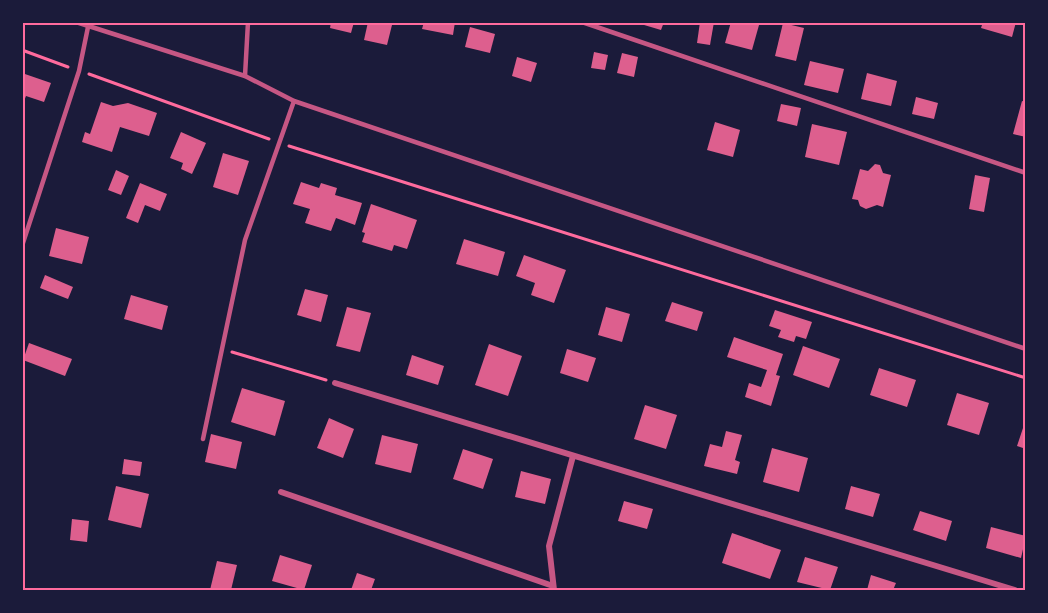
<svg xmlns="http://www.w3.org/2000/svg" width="1048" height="613" font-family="Rubik,sans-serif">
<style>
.building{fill:#dd5f8e}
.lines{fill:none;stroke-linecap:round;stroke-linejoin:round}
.path{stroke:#ff6b9d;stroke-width:3}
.service{stroke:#c65784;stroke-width:4.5}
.minor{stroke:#c65784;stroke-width:6}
.neatline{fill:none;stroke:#ff6b9d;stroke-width:2}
</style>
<rect width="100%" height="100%" fill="#1b1b3a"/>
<g class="building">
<path d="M331,22H354L351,33L330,28Z"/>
<path d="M368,22L392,25L387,45L364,40Z"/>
<path d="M424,22H455L453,35L422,29Z"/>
<path d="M634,22H664L661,30Z"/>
<path d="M700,22H714L710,45L697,43Z"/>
<path d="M731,22L759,25L752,50L725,43Z"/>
<path d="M983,22H1016L1012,37L981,28Z"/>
<path d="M783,23L804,28L796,61L775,56Z"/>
<path d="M470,27L495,34L490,53L465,47Z"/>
<path d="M594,52L608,55L605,70L591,68Z"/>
<path d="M622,53L638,57L634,77L617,73Z"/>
<path d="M517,57L537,63L531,82L512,76Z"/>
<path d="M810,61L844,69L838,93L804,85Z"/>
<path d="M22,73L51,83L44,102L26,96L22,106Z"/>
<path d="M867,73L897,81L891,106L861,99Z"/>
<path d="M916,97L938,103L934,119L912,114Z"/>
<path d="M1022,101L1026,102V137L1013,134Z"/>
<path d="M101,102L113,106L128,103L157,113L149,136L120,127L112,152L82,142L85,132L90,134Z"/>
<path d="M781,104L801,108L797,126L777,121Z"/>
<path d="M715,122L740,130L733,157L707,150Z"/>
<path d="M812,124L847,132L839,165L805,157Z"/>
<path d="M181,132L206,143L192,174L181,169L183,163L170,158Z"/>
<path d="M223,153L249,161L238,195L213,187Z"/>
<path d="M875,164L880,165L883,173L891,175L883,207L877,205L866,209L860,206L858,200L852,199L860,169L868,171Z"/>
<path d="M116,170L129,176L121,195L108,190Z"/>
<path d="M975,175L990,178L984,212L969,209Z"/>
<path d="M301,182L319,188L321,183L337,188L335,195L362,203L355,225L336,218L331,231L305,223L310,209L293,204Z"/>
<path d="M140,183L167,194L160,211L145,205L138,223L126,218Z"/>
<path d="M371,204L417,220L407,249L394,245L392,251L362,242L365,233L362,232Z"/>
<path d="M56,228L89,237L82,264L49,256Z"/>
<path d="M464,239L505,252L498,276L456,264Z"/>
<path d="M524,255L566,270L554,303L531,295L535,283L516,276Z"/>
<path d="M45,275L73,287L68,299L40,288Z"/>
<path d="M305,289L328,295L321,322L297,315Z"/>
<path d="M131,295L168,306L162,330L124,319Z"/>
<path d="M672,302L703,312L697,331L665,321Z"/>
<path d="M347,307L371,313L360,352L336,346Z"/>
<path d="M606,307L630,314L622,342L598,335Z"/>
<path d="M775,310L812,322L806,339L796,336L794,342L778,337L781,330L769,326Z"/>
<path d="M734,337L783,354L776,375L780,376L771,406L745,397L749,383L761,387L767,370L727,357Z"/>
<path d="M29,343L72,359L65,376L23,360Z"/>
<path d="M489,344L522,356L508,396L475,385Z"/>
<path d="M803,346L840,359L829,388L793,375Z"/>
<path d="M567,349L596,358L588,382L560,373Z"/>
<path d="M412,355L444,366L438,385L406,375Z"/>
<path d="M879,368L916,380L907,407L870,395Z"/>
<path d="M242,388L285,401L275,436L231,422Z"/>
<path d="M957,393L989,403L979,435L947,425Z"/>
<path d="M645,405L677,415L666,449L634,439Z"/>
<path d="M329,418L354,429L343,458L317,448Z"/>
<path d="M1025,422H1026V449L1017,446Z"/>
<path d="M726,431L742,435L735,460L740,462L737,474L704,466L710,444L722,447Z"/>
<path d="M211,434L242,442L236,469L205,462Z"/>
<path d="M382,435L418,444L411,473L375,464Z"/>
<path d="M772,448L808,458L799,492L763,482Z"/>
<path d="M463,449L493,459L483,489L453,479Z"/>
<path d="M124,459L142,462L140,476L122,474Z"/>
<path d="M521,471L551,479L545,504L515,497Z"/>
<path d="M116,486L149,494L141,528L108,520Z"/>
<path d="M851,486L880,494L873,517L845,509Z"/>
<path d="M624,501L653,509L647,529L618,521Z"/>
<path d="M920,511L952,521L946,541L913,530Z"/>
<path d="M72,519L89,521L87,542L70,540Z"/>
<path d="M991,527L1026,536L1021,558L986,548Z"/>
<path d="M732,533L781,550L770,579L722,563Z"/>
<path d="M280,555L312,565L304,590L272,581Z"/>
<path d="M805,557L838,567L830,590L797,582Z"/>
<path d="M217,561L237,565L231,590H210Z"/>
<path d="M357,573L375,579L371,590H351Z"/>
<path d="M871,575L896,583L893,590H867Z"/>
</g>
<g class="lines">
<g class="path">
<path d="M22,50L68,67"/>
<path d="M89,74L269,139"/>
<path d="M289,146L1026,378"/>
<path d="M232,352L326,380"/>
</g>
<g class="service">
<path d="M76,22L245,76L294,101L1026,349"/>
<path d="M582,22L1026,173"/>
<path d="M245,76L248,22"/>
<path d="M22,246L79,71L88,27"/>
<path d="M203,439L245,240L294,101"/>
</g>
<g class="minor">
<path d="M335,383L1015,590"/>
<path d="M281,492L553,586"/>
<path d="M554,590L549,546L573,456"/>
</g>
</g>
<rect width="1048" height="613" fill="none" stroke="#1b1b3a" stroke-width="48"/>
<rect x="24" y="24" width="1000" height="565" class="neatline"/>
</svg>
